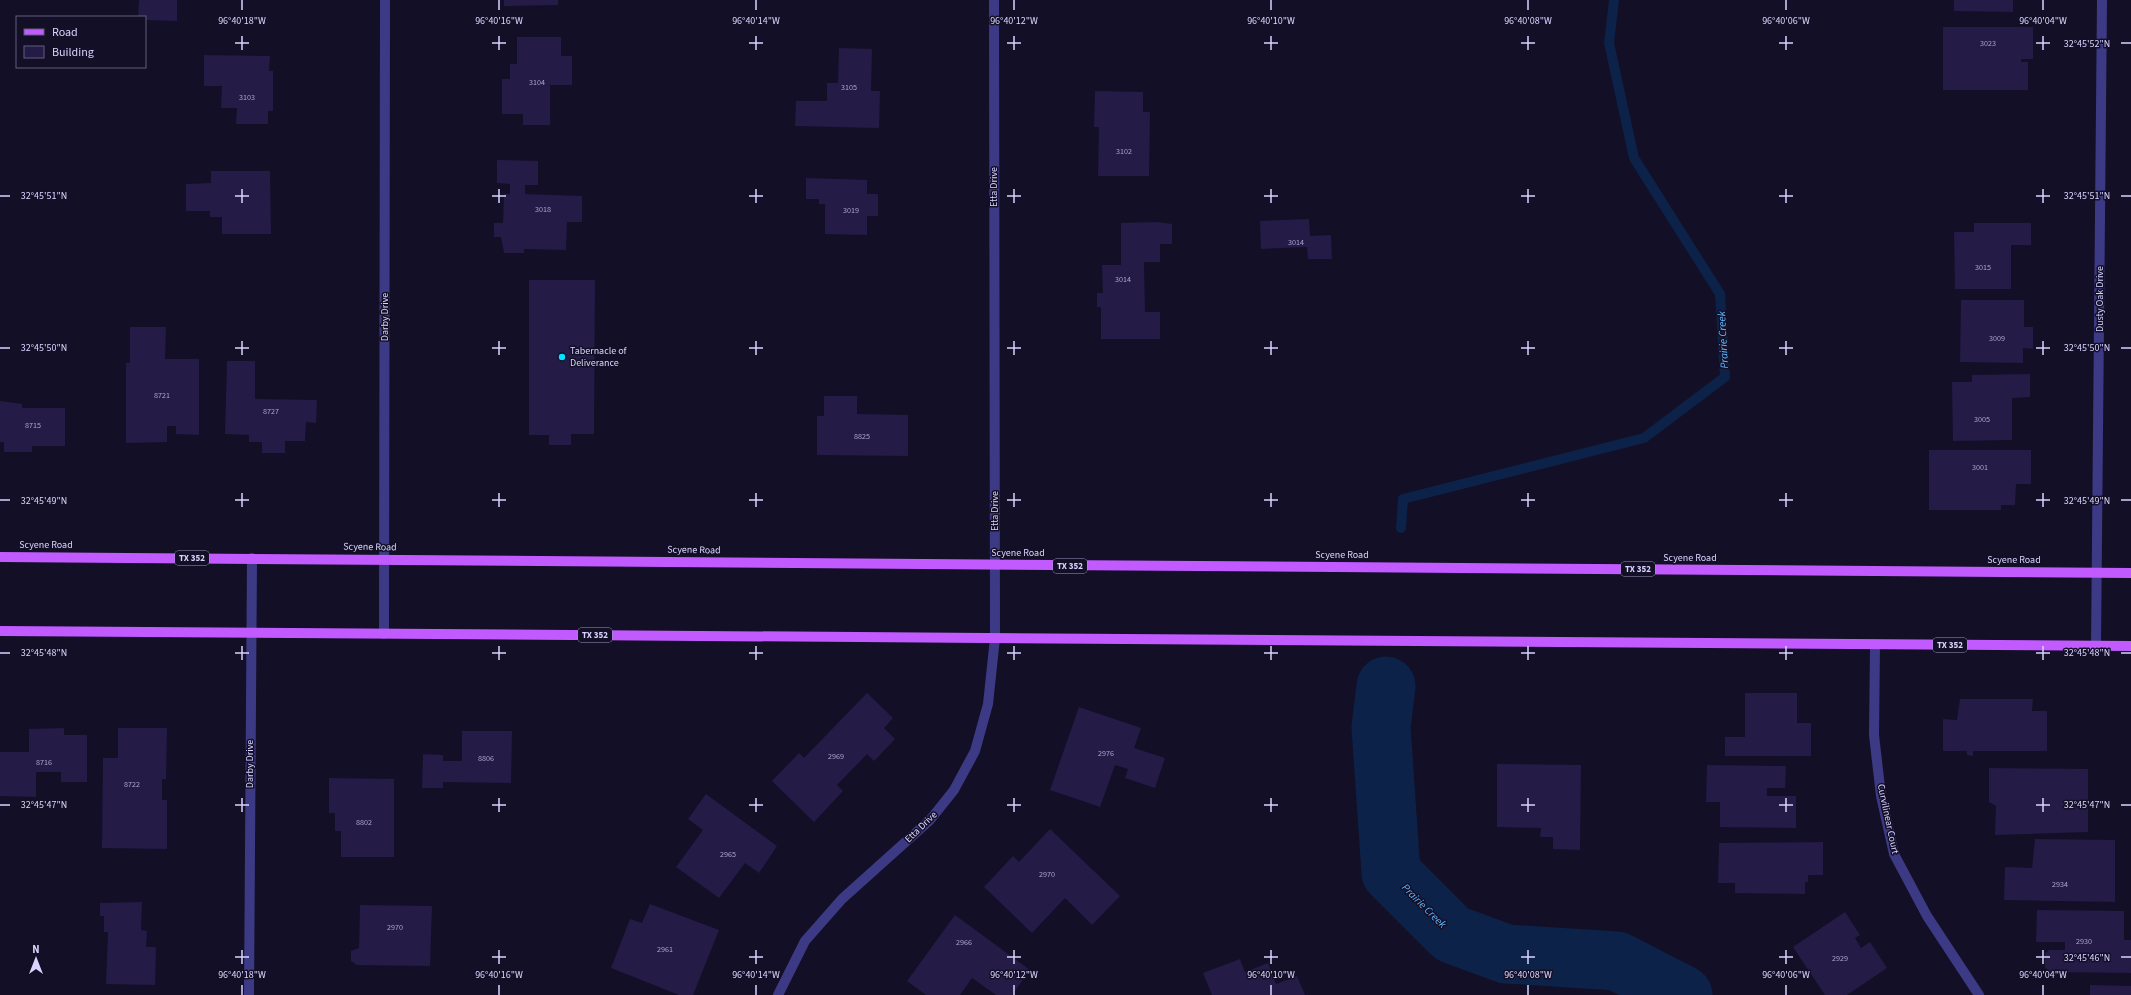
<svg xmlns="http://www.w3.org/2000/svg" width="2131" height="995" font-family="'Source Sans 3',sans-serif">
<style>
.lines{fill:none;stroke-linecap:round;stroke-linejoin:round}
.stream{stroke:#0c2248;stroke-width:10}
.river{stroke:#0c2248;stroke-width:59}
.building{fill:#241b47}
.street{stroke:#3d3a85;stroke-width:10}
.primary{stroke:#c25bff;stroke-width:10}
.ticks{fill:none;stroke:#d9d4ff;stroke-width:1.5}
.poi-dot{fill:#00e5ff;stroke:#130f26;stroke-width:1.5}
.labels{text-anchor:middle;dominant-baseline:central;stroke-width:3;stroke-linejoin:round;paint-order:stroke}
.number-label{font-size:8px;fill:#aca6d1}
.shield{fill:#130f26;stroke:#9e99be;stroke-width:1}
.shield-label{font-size:9px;font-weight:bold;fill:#d9d4ff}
.street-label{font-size:10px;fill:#d9d4ff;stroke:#130f26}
.poi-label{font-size:10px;fill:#d9d4ff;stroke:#130f26;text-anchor:start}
.water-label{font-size:11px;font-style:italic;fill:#62b6ff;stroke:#130f26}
.ticks-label{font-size:10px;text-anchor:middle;fill:#d9d4ff;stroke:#130f26;stroke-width:3;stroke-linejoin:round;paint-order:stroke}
</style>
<rect width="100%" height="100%" fill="#130f26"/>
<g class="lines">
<path class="stream" d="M1401,528L1403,499L1644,438L1725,377L1720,294L1634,158L1609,43L1614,0"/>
<path class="river" d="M1386,686L1381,727L1391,873L1452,934L1506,954L1617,961L1683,995"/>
</g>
<g class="building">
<path d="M139,0H177V21L145,20V17H138Z"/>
<path d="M504,0H558V5L504,6Z"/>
<path d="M1954,0H2013V12L1954,11Z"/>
<path d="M1943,27H2033V59H2021V62H2028V90H1943Z"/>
<path d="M517,37H561V56H572V85H550V125H523V114H502V79H510V64H517Z"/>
<path d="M839,48L872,49L871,91H880L879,128L795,126L796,101H827V83H838Z"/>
<path d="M204,55L270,56L269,71H273V111H268V124H236L237,108H221L222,86H204Z"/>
<path d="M1095,91L1143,92V112H1150L1149,176H1098L1099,127H1094Z"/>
<path d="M497,160L538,161V185H525V194L582,196V222H567L566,250L524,249V253H504L501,237H494V223H503L504,194H510V184L497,183Z"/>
<path d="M211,171H270L271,234H222V217H210V211H186V184L211,183Z"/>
<path d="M806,178L867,180V194H878V216H867V235L825,234V204H819V199H806Z"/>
<path d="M1309,219L1310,236L1331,235L1332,259H1308L1307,247L1261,249L1260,221Z"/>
<path d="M1157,222L1172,224V244H1160V262H1144L1145,312H1160V339H1101V307H1097V293H1103L1102,265H1121V223Z"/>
<path d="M1974,223H2031V245H2011V289H1955L1954,232H1974Z"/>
<path d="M529,280H595L594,434H571V445H549V435H529Z"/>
<path d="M1961,300H2024V327H2033V349L2023,348V363L1960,362Z"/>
<path d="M130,327H166L165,359H199V435L176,434V426H167V442L126,443V363H130Z"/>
<path d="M227,361H255V399L317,400L316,423L306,422L305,441H285V453H262V442H249V435L225,434Z"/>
<path d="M2030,374V397L2012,398V440L1953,441L1952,382H1972V375Z"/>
<path d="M824,396H857V414L908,415V456L817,455V416H824Z"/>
<path d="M0,401L22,404V408H65V446H32V452H4V442H0Z"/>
<path d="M1929,450H2031V484H2016L2015,505H2001V510H1929Z"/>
<path d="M867,693L893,718L884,728L895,739L874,761L867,754L837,785L843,791L814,822L772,781L799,753L804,758Z"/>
<path d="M1745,693H1797V723H1811V756H1725V737H1745Z"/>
<path d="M1960,699H2033L2032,711H2047V751H1973V756L1967,755V751H1943V719L1957,720Z"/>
<path d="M1079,707L1141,728L1134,748L1165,758L1155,788L1125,778L1128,769L1115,765L1100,807L1050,790Z"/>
<path d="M64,728V735H87V782H61V772H36V797L0,796V752H29V729Z"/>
<path d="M118,728H167L166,779H162V800H167V849L102,848L103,758H118Z"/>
<path d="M462,731H512L511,783L443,782V788H422L423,754L443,755V761H462Z"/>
<path d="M1497,764L1581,765L1580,850L1553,849V837H1540L1541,828L1497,827Z"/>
<path d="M1707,765L1786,766L1785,788H1767V796H1796V828L1720,827V802H1706Z"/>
<path d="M1989,768L2088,769V832L1995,835L1996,806L1989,802Z"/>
<path d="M329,778L394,779V857H341V831H335V813H329Z"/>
<path d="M706,794L777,846L759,873L745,863L719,898L676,867L703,830L688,819Z"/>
<path d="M1050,829L1120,896L1092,925L1065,898L1032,933L984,887L1013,856L1019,862Z"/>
<path d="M2035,839L2115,840V902L2004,900L2005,867L2032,868Z"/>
<path d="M1823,842V875H1808V882H1805V894L1735,893V883H1718L1719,843Z"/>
<path d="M142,902L141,930L147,931L146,947H156L155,985L106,984L108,932H104V916H100V903Z"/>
<path d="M650,904L719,930L693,995H679L611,968L630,919L642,923Z"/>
<path d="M360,905L432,906L430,966L357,965L351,961V951L359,948Z"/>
<path d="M2037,910L2124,911V940H2131V973L2050,972L2045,967V954L2049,950H2065V942H2036Z"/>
<path d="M1845,912L1860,935L1855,938L1861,948L1870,942L1887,968L1847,995H1825L1793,947Z"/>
<path d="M955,915L1030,970L1012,995H996L972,978L960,995H926L907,981Z"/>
<path d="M1240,959L1245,972L1268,963L1276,984L1297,976L1305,995H1212L1203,973Z"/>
<path d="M2090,985L2131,986V995H2090Z"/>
</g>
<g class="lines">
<g class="street">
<path d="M384,634L385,0"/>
<path d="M1875,645L1874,735L1881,796L1894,854L1927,916L1979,995"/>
<path d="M2096,646L2102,0"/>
<path d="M249,995L252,558"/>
<path d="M778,995L805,941L842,899L930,820L954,790L975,751L988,704L995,638L994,0"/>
</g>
<g class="primary">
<path d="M0,557L2131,573"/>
<path d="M0,631L2131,646"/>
</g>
</g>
<path class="ticks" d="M242,0V10M499,0V10M756,0V10M1014,0V10M1271,0V10M1528,0V10M1786,0V10M2043,0V10M242,36V50M499,36V50M756,36V50M1014,36V50M1271,36V50M1528,36V50M1786,36V50M2043,36V50M235,43H249M492,43H506M749,43H763M1007,43H1021M1264,43H1278M1521,43H1535M1779,43H1793M2036,43H2050M2121,43H2131M242,189V203M499,189V203M756,189V203M1014,189V203M1271,189V203M1528,189V203M1786,189V203M2043,189V203M0,196H10M235,196H249M492,196H506M749,196H763M1007,196H1021M1264,196H1278M1521,196H1535M1779,196H1793M2036,196H2050M2121,196H2131M242,341V355M499,341V355M756,341V355M1014,341V355M1271,341V355M1528,341V355M1786,341V355M2043,341V355M0,348H10M235,348H249M492,348H506M749,348H763M1007,348H1021M1264,348H1278M1521,348H1535M1779,348H1793M2036,348H2050M2121,348H2131M242,493V507M499,493V507M756,493V507M1014,493V507M1271,493V507M1528,493V507M1786,493V507M2043,493V507M0,500H10M235,500H249M492,500H506M749,500H763M1007,500H1021M1264,500H1278M1521,500H1535M1779,500H1793M2036,500H2050M2121,500H2131M242,646V660M499,646V660M756,646V660M1014,646V660M1271,646V660M1528,646V660M1786,646V660M2043,646V660M0,653H10M235,653H249M492,653H506M749,653H763M1007,653H1021M1264,653H1278M1521,653H1535M1779,653H1793M2036,653H2050M2121,653H2131M242,798V812M499,798V812M756,798V812M1014,798V812M1271,798V812M1528,798V812M1786,798V812M2043,798V812M0,805H10M235,805H249M492,805H506M749,805H763M1007,805H1021M1264,805H1278M1521,805H1535M1779,805H1793M2036,805H2050M2121,805H2131M242,950V964M499,950V964M756,950V964M1014,950V964M1271,950V964M1528,950V964M1786,950V964M2043,950V964M235,957H249M492,957H506M749,957H763M1007,957H1021M1264,957H1278M1521,957H1535M1779,957H1793M2036,957H2050M2121,957H2131M242,985V995M499,985V995M756,985V995M1014,985V995M1271,985V995M1528,985V995M1786,985V995M2043,985V995"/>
<circle class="poi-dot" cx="562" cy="357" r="4"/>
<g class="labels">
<g class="number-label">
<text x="1988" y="43">3023</text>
<text x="537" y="82">3104</text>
<text x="849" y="87">3105</text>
<text x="247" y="97">3103</text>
<text x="1124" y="151">3102</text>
<text x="543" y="209">3018</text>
<text x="851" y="210">3019</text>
<text x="1296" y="242">3014</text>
<text x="1983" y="267">3015</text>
<text x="1123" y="279">3014</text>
<text x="1997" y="338">3009</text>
<text x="162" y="395">8721</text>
<text x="271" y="411">8727</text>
<text x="1982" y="419">3005</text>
<text x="33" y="425">8715</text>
<text x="862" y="436">8825</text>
<text x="1980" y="467">3001</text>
<text x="1106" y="753">2976</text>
<text x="836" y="756">2969</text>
<text x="486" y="758">8806</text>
<text x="44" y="762">8716</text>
<text x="132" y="784">8722</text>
<text x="364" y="822">8802</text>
<text x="728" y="854">2965</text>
<text x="1047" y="874">2970</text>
<text x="2060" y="884">2934</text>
<text x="395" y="927">2970</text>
<text x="2084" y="941">2930</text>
<text x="964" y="942">2966</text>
<text x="665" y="949">2961</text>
<text x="1840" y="958">2929</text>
</g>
<g class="shield">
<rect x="175" y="551" width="34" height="14" rx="3"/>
<rect x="1053" y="559" width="34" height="14" rx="3"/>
<rect x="1621" y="562" width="34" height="14" rx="3"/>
<rect x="578" y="628" width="34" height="14" rx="3"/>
<rect x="1933" y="638" width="34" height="14" rx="3"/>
</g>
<g class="shield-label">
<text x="192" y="558">TX 352</text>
<text x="1070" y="566">TX 352</text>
<text x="1638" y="569">TX 352</text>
<text x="595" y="635">TX 352</text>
<text x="1950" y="645">TX 352</text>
</g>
<g class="street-label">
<text transform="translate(994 187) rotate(-90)">Etta Drive</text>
<text transform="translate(2100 299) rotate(-90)">Dusty Oak Drive</text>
<text transform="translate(385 317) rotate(-90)">Darby Drive</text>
<text transform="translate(995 511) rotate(-90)">Etta Drive</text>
<text x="46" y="545">Scyene Road</text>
<text transform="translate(370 547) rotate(1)">Scyene Road</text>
<text transform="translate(694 550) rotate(1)">Scyene Road</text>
<text x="1018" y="553">Scyene Road</text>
<text x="1342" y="555">Scyene Road</text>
<text x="1690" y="558">Scyene Road</text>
<text x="2014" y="560">Scyene Road</text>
<text transform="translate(250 764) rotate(-90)">Darby Drive</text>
<text transform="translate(1888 819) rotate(78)">Curvilinear Court</text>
<text transform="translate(921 827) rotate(-44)">Etta Drive</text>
</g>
<g class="poi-label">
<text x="570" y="351">Tabernacle of<tspan x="570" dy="12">Deliverance</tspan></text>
</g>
<g class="water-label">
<text transform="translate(1723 340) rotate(-93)">Prairie Creek</text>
<text transform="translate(1424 906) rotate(45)">Prairie Creek</text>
</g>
</g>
<g class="ticks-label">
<text x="242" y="24">96°40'18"W</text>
<text x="499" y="24">96°40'16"W</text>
<text x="756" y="24">96°40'14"W</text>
<text x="1014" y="24">96°40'12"W</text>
<text x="1271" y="24">96°40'10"W</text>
<text x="1528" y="24">96°40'08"W</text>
<text x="1786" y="24">96°40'06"W</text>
<text x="2043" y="24">96°40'04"W</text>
<text x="2087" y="47">32°45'52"N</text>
<text x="44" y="199">32°45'51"N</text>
<text x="2087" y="199">32°45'51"N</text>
<text x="44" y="351">32°45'50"N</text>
<text x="2087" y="351">32°45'50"N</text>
<text x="44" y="504">32°45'49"N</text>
<text x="2087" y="504">32°45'49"N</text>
<text x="44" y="656">32°45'48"N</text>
<text x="2087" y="656">32°45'48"N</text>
<text x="44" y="808">32°45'47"N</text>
<text x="2087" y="808">32°45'47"N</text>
<text x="2087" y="961">32°45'46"N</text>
<text x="242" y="978">96°40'18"W</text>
<text x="499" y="978">96°40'16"W</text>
<text x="756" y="978">96°40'14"W</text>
<text x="1014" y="978">96°40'12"W</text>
<text x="1271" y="978">96°40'10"W</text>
<text x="1528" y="978">96°40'08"W</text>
<text x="1786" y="978">96°40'06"W</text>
<text x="2043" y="978">96°40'04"W</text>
</g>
<rect x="16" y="16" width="130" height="52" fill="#130f26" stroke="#625e7d"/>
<rect x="24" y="29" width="20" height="6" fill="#c25bff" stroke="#625e7d"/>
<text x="52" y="36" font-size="12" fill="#d9d4ff">Road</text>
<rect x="24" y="46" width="20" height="12" fill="#241b47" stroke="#625e7d"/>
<text x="52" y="56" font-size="12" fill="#d9d4ff">Building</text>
<g transform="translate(36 959)" stroke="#130f26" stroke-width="3" paint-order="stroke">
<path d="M0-3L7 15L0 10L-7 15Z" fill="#d9d4ff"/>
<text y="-6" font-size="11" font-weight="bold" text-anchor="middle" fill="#d9d4ff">N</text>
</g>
</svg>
